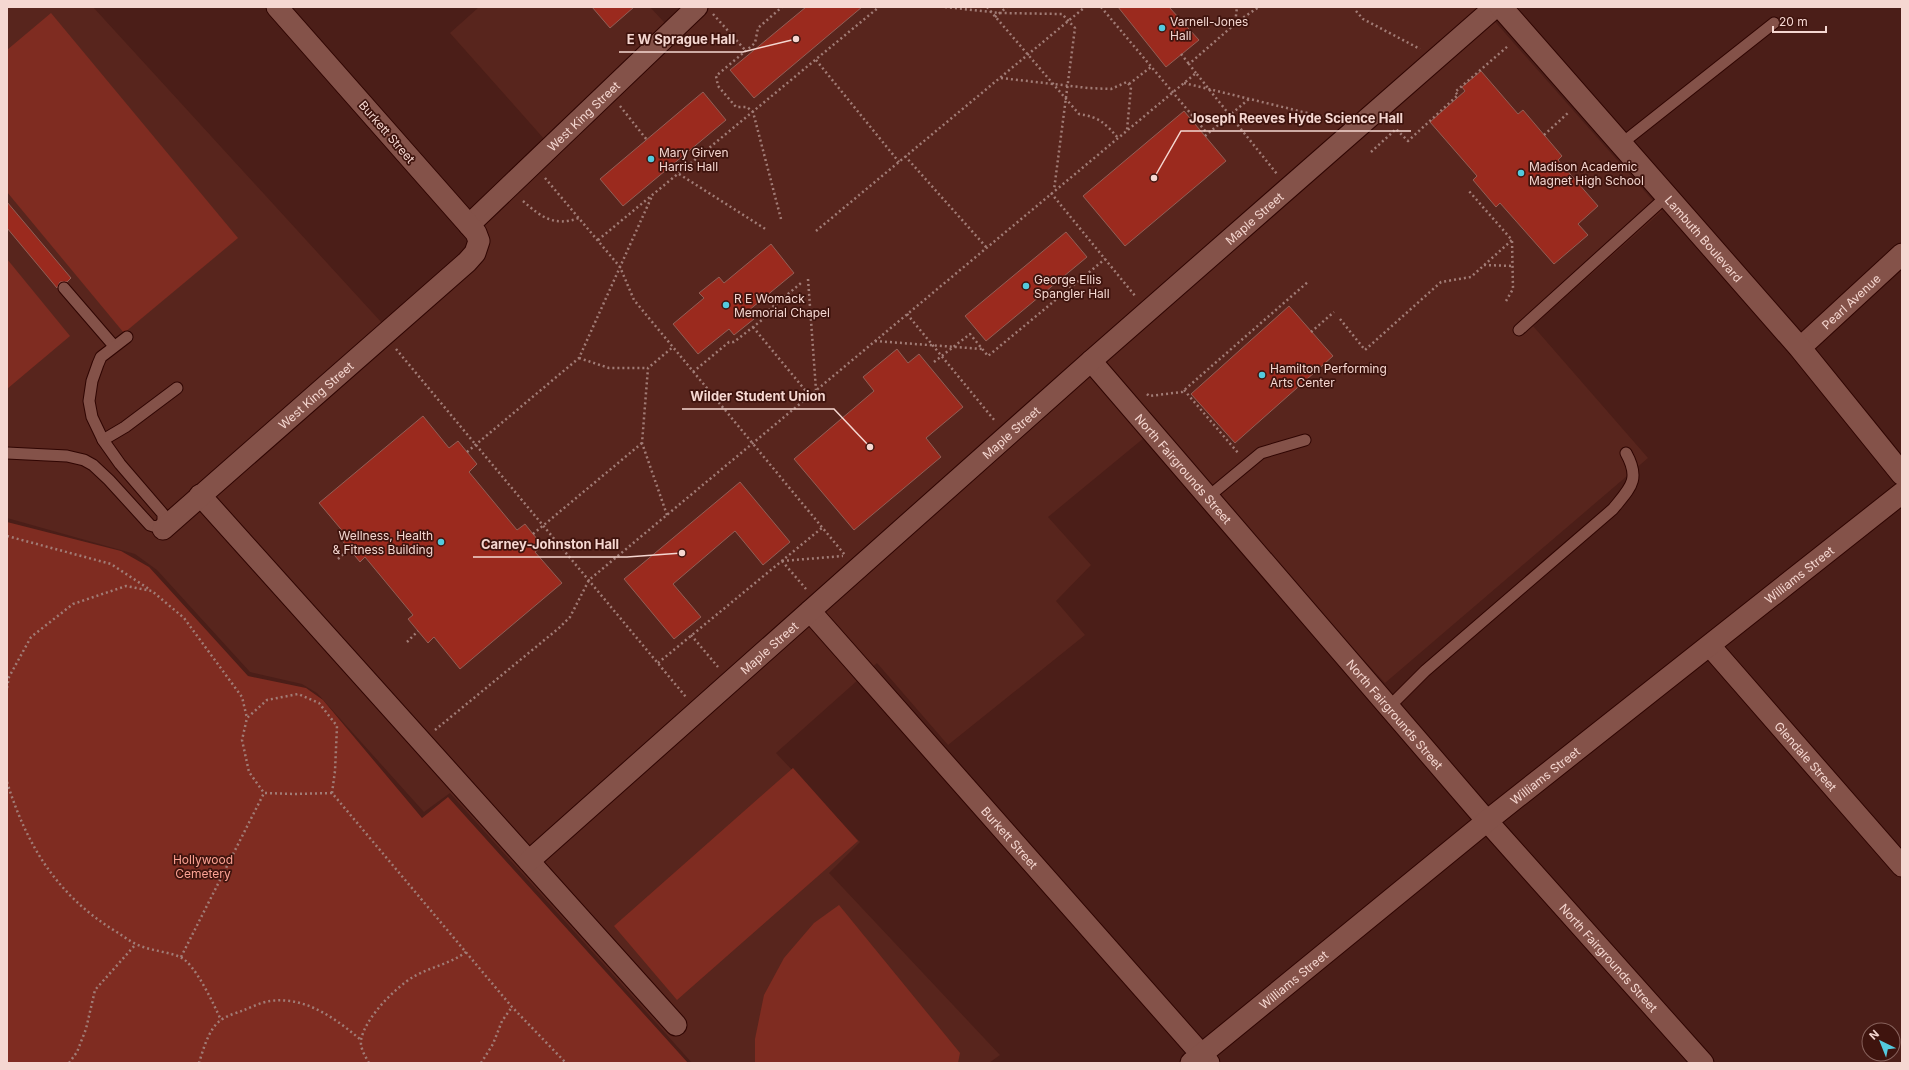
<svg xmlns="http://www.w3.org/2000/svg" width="1909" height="1070" font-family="Inter,sans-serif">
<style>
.built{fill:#58251d}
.green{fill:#7f2c21}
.building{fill:#9b2a1e;stroke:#925f56}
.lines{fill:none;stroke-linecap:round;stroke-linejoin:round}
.service-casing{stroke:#2f0502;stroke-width:13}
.minor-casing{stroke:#2f0502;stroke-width:23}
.tertiary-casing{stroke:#2f0502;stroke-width:24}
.path{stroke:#a17c76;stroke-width:2.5;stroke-dasharray:2 3;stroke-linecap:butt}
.service{stroke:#845249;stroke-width:11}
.minor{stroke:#845249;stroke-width:21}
.tertiary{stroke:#845249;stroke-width:22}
.poi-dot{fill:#54cade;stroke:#3f140e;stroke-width:1.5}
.labels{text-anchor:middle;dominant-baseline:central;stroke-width:3.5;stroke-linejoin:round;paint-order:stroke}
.poi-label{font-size:12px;fill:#f5d7d1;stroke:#3f140e;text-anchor:start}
.street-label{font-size:12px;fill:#f5d7d1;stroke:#3f140e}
.park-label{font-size:12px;fill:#fca394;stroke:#3f140e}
.leader{fill:none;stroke:#f5d7d1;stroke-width:1.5}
.callout-dot{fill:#f5d7d1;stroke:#3f140e;stroke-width:1.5}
.callout-label{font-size:13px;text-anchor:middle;font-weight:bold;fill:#f5d7d1;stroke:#3f140e;stroke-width:3.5;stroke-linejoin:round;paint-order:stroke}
</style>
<rect width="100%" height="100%" fill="#4b1e18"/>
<path class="built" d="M7,7H93L392,334L479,257L475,224L553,149L450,33L479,7H650L675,34L704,7H1482L1662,211L1533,326L1648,458L1385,683L1214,498L1156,428L1048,517L1091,565L1056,601L1085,635L948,745L877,663L776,753L860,842L829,873L1000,1055L989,1063H692L450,793L424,812L317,693L302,684L250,672L157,570L135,554L7,518Z"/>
<g class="green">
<path d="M51,13L238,238L124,333L7,192V50Z"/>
<path d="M7,259L70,336L7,389Z"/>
<path d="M7,522L121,551L149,567L248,676L306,688L323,700L422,818L448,797L688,1063H7Z"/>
<path d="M793,768L858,841L677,1000L614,926Z"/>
<path d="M839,905L960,1053L958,1063H755V1039L764,995L784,958L814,923Z"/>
</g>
<g class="building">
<path d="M592,7H634L610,28Z"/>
<path d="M806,7H862L754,98L730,70Z"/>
<path d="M1118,7H1169L1199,40L1166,67Z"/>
<path d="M1481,71L1518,114L1523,110L1562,156L1558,160L1598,206L1578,224L1588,235L1554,264L1500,203L1496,207L1473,180L1477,176L1430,122L1465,91L1462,87Z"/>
<path d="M703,92L726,120L623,206L600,179Z"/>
<path d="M1184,111L1226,161L1125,246L1083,196Z"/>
<path d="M7,202L71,278L67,282H60L57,288L7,228Z"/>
<path d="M1066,232L1087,257L986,341L965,316Z"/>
<path d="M771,244L794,273L748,311L754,319L734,335L729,329L698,354L673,324L704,298L699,293L719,277L724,283Z"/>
<path d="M1289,306L1333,356L1235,443L1191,394Z"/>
<path d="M897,349L908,363L919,354L963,407L926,438L941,457L854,530L794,459L874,391L863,377Z"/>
<path d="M423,416L449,448L458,441L467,452L477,464L469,472L517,530L525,524L533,534L543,546L535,552L562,583L460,669L434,637L428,643L408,619L413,615L365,557L360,562L340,538L345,534L319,503Z"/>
<path d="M740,482L790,542L763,565L735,531L673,584L701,617L674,639L624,579Z"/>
</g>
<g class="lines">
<g class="service-casing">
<g id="service">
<path d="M1621,144L1774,23"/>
<path d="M64,288L114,346"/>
<path d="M1519,330L1667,196"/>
<path d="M103,440L125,427L177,388"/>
<path d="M7,453L67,456L84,460L93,465L109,480L150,525L163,529V514L120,464L103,440L92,417L89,401L92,381L98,364L101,357L127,337"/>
<path d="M1208,497L1261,453L1305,440"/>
<path d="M1389,707L1425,671L1613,509C1630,488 1641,480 1626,453"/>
</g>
</g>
<g class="minor-casing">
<g id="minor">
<path id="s1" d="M469,225L697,7"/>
<path id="s2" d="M1800,348L1902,254"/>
<path id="s3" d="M1091,361L1487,821L1703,1063"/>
<path d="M200,495L676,1025"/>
<path id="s4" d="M163,529L467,262L475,253L479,241L476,233L469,225L277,7"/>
<path id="s5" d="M810,611L1209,1063"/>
<path id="s6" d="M1710,646L1902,866"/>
<path id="s7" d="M529,861L1091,361L1495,7"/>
<path id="s8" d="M1191,1063L1487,821L1902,493"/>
</g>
</g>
<g class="tertiary-casing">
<g id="tertiary">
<path id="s9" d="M1501,7L1800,348L1902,474"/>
</g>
</g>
<g class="path">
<path d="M945,7L1000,13L1062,14L1075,28L1054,190"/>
<path d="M987,7L1079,114C1099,117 1105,123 1118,138"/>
<path d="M1101,7L1207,133"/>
<path d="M1356,11L1363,19L1420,49"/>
<path d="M713,14L746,51"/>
<path d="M995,17L1007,7"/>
<path d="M1235,23L1259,7"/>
<path d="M1181,54L1189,64"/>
<path d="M816,60L899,162"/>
<path d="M1196,73L1189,64L1235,24L1237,7"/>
<path d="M1001,78L1088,88L1111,89L1127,82L1131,87L1127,130"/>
<path d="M1184,83L1336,120"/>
<path d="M1129,84L1151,67"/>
<path d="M620,106L647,140"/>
<path d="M1544,135L1569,112"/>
<path d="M1205,136L1249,99"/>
<path d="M1371,152L1396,129L1408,141L1458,95L1455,92L1508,46"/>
<path d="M905,156L987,248"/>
<path d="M679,174L767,230"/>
<path d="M545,178L620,267L634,300L845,555"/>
<path d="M1051,193L1136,297"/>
<path d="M523,201C541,217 554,227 579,218"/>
<path d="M781,219L753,112L747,107H736L718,86L716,76L755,43L758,28L782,7"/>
<path d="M816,231L1085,7"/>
<path d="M598,240L879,7"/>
<path d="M1484,265L1513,266"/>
<path d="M808,279L816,390"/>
<path d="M1506,301L1513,289L1512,240"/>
<path d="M907,314L995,421"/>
<path d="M1340,319L1365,350L1441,282L1471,277L1512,240L1468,190"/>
<path d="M753,327L810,396"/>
<path d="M1311,332L1334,312"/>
<path d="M875,341L982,349"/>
<path d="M396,349L686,697"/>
<path d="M579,358L609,368H648"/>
<path d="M934,362L970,334L988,356L1105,259"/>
<path d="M693,372L729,342H734L762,320L763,315L801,283"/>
<path d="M1184,390L1239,454"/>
<path d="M1147,394L1149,396L1182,392L1309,281"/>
<path d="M467,452L579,358L652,196"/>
<path d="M667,515L642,443L648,368L673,347"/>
<path d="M533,534L642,443"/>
<path d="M7,536L111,564L149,589"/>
<path d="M338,559L349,549"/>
<path d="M782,561L843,556"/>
<path d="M782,561L806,589"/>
<path d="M691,635L718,667"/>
<path d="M407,642L418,631"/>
<path d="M658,663L823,527"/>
<path d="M7,688L9,677L31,637L73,604L126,586L152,591L184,618L242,697L247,718"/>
<path d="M435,730L559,628L570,617L589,580L1196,73L1277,174"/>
<path d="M7,782C27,846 57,895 115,931C122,935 129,941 136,944C150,951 166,951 180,957C195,963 214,1005 221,1020"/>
<path d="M332,793L295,794L264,793L249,772L242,740L247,718L267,700L298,694L319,703L337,726L335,771L332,793L512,1007L566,1063"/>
<path d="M181,957L264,793"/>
<path d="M69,1063L77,1052L86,1029L95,990L136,944"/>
<path d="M199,1063C203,1050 209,1028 221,1020C228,1015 237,1013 244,1010C252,1007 262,1002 270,1001C306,996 336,1019 361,1040"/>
<path d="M369,1063C365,1056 360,1048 361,1040C365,1018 395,988 413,977C430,967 450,964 466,952"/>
<path d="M481,1063L493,1044L502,1021L512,1007"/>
</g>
<use href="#service" class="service"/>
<use href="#minor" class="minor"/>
<use href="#tertiary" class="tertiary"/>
</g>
<g class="poi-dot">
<circle cx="1162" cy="28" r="4"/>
<circle cx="651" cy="159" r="4"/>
<circle cx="1521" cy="173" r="4"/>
<circle cx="1026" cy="286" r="4"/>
<circle cx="726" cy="305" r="4"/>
<circle cx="1262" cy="375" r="4"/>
<circle cx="441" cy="542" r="4"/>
</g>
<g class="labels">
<g class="poi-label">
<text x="1170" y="21">Varnell-Jones<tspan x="1170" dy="14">Hall</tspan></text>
<text x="659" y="152">Mary Girven<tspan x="659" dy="14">Harris Hall</tspan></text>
<text x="1529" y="166">Madison Academic<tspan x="1529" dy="14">Magnet High School</tspan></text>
<text x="1034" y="279">George Ellis<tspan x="1034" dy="14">Spangler Hall</tspan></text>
<text x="734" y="298">R E Womack<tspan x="734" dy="14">Memorial Chapel</tspan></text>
<text x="1270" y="368">Hamilton Performing<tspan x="1270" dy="14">Arts Center</tspan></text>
<text x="433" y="535" text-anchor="end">Wellness, Health<tspan x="433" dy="14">&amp; Fitness Building</tspan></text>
</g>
<g class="street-label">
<text stroke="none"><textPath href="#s1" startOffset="158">West King Street</textPath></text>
<text transform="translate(387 132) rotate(49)">Burkett Street</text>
<text stroke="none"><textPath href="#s7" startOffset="969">Maple Street</textPath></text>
<text stroke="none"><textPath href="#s9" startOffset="308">Lambuth Boulevard</textPath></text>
<text stroke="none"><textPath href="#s2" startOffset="69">Pearl Avenue</textPath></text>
<text stroke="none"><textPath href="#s4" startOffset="203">West King Street</textPath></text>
<text stroke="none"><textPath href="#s7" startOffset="645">Maple Street</textPath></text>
<text stroke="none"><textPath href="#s3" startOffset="142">North Fairgrounds Street</textPath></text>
<text stroke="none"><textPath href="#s8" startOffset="780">Williams Street</textPath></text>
<text stroke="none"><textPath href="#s7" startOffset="321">Maple Street</textPath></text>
<text stroke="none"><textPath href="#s3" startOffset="466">North Fairgrounds Street</textPath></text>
<text stroke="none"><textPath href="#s6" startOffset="146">Glendale Street</textPath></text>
<text stroke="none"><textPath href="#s8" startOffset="456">Williams Street</textPath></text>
<text stroke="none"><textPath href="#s5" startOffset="302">Burkett Street</textPath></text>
<text stroke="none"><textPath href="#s3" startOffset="790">North Fairgrounds Street</textPath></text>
<text stroke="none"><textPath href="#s8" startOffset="132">Williams Street</textPath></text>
</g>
<g class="park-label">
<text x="203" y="859">Hollywood<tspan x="203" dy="14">Cemetery</tspan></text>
</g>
</g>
<path class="leader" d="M796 39L743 52H619M1154 178L1181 131H1411M870 447L834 409H682M682 553L627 557H473"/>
<g class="callout-dot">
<circle cx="796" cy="39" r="4"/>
<circle cx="1154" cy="178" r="4"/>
<circle cx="870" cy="447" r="4"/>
<circle cx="682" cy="553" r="4"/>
</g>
<g class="callout-label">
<text x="681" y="44">E W Sprague Hall</text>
<text x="1296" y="123">Joseph Reeves Hyde Science Hall</text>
<text x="758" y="401">Wilder Student Union</text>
<text x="550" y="549">Carney-Johnston Hall</text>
</g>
<rect width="1909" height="1070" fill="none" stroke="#f5d7d1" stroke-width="16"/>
<g transform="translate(1881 1042) rotate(317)"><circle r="19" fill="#3f140e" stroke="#88625c"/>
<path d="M0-3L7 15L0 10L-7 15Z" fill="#54cade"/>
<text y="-6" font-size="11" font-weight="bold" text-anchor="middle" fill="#f5d7d1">N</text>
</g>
<path d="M1773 26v6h53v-6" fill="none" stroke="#f5d7d1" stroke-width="2"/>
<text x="1779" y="26" font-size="12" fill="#f5d7d1" stroke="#3f140e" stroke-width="3" paint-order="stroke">20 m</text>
</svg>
